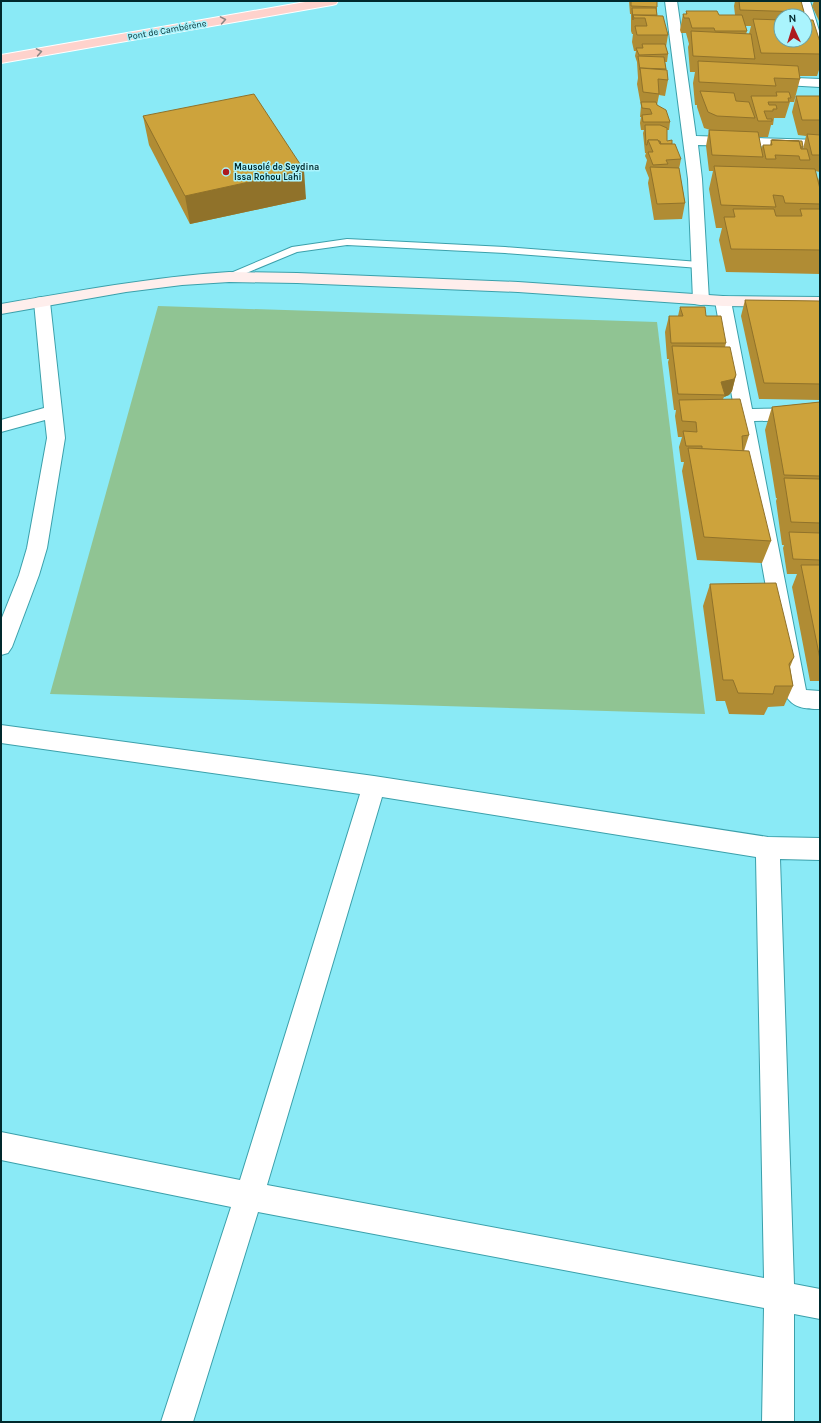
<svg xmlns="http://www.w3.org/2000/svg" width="821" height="1423" font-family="Karla,sans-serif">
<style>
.green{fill:#90c493}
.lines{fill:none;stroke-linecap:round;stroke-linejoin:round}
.service-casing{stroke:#3ba0ab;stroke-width:2}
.minor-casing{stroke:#3ba0ab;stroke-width:2}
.secondary-casing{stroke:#3ba0ab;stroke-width:2}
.trunk-casing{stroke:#fff;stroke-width:2}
.service{fill:#fff;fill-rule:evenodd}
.minor{fill:#fff;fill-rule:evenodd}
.secondary{fill:#feeeec;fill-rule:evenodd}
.trunk{fill:#fed2cc;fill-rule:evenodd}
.wall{fill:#b08c34;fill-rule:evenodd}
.shaded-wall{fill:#90722a}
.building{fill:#cda33c;stroke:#90722a}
.oneway{stroke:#8c8684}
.poi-dot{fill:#ad1a1f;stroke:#aaf4fd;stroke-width:1.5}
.labels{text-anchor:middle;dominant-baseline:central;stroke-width:3;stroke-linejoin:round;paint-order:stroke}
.far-street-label{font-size:9px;fill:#00292d;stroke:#aaf4fd}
.far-poi-label{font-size:9px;font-weight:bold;fill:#00292d;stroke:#aaf4fd;text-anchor:start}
</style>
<rect width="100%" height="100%" fill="#8aeaf6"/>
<path class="green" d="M158,306L657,322L705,714L50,694Z"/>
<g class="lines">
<g class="service-casing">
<path id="service" d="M347,239L505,247L699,262L704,265L699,268L505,253L347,245L297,252L232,279L229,280L224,277L226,275L292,247Z"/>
</g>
<g class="minor-casing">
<g id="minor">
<path d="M665,1H677L696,136L820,140V148L698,145L702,179L709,300L707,304L701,305L695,304L693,300L688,179Z"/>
<path d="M798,1H810L820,34V61L815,60L813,57L805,27V16H802Z"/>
<path d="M771,77L820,79V87L766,84L764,81L766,78Z"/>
<path d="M723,296L729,297L731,301L752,409L820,408V420L754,421L806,690L820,691V709C805,709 792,708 785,694L715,301L717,297Z"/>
<path d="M42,297L48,298L50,302L65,438L47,548L39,575L12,647L8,653L1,655V620L19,575L27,548L47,438L45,420L1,432V420L44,408L34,302L36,298Z"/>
<path d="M1,725L374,776L768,837L820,838V860L780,859L794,1284L820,1289V1319L794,1314V1422H762L764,1308L258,1212L193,1422H161L231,1207L1,1160V1132L240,1180L360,794L1,743ZM382,797L756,857L764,1278L267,1185Z"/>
</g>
</g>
<g class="secondary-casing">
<path id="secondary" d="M229,272L297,273L518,282L723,296L820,297V307L723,306L518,292L297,283L229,282L182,285L126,292L1,314V304C77,291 152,277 229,272Z"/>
</g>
<g class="trunk-casing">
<path id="trunk" d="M311,1H338L336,4L332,5L1,63V55Z"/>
</g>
<use href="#service" class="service"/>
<use href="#minor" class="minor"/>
<use href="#secondary" class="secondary"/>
<use href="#trunk" class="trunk"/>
</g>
<g class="wall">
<path d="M629,1H657V15L668,35L666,47L668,54L667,62H665L668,80L665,96L659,95L657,105L670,122L669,130H667V141L672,144L681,159L679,169L685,203L682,219L654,220L648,183L649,178L645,168L647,160L645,156L646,153H645L643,133L644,130H641L640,123L641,117H640L641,106L637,84L638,78L637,62L635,56L636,51H634L632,42L633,34H632L631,31V14H630Z"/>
<path d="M735,1H801L804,12L803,16H781V40L820,42V67L817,76H800V79L794,102H790L785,118H774L773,125H771L768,137H759L761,149L763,145H770L771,140L803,147V149L806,136L798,135L792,112L796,96H820V172L815,171L818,181L820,174V274L726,272L719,240L722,228H716L709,189L713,171H709L706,146L709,130H710L704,128L697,107V105H695L693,83L695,72H690L688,47L689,44L686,33H681L680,30L683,14H686V11L719,15H735L734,6ZM745,26H751L749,34H746L747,31Z"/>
<path d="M814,1H820V23L812,6Z"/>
<path d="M143,116L306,199L190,224L149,145Z"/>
<path d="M745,300L820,301V400L759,399L741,316Z"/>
<path d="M680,307L706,316L726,343L725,347L736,375L732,391L729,395L724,397L723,399L749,435L744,451L771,541L762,563L697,560L682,471L684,462H681L679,447L682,437H678L675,416L676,410H674L668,362L669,359H667L665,332L669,316H678Z"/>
<path d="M820,402V681H810L792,587L797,574H787L783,548L784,545H782L776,501L777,498H776L765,430L772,407Z"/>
<path d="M710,584L794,657L790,667L793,686L784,706L768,707L764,715L729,714L725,701H716L703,606Z"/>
</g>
<g class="shaded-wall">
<path d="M304,170L306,199L190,224L185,196Z"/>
<path d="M736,375L732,391L729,395L724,397L725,395L721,382Z"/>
</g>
<g class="building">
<path d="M631,1H657V7L631,6Z"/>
<path d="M739,1H801L804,12L740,10Z"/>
<path d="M632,8H656L657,15H633V20Z"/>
<path d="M686,11H717L719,15H742L747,31H715L714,28H692L689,18H684L683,14H687Z"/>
<path d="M633,15L663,16L668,35H637L635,26H647L645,18H634Z"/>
<path d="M753,19L781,20V40H805V20H813L820,42V54L761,53Z"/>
<path d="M691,31L751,34L755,59L693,56Z"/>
<path d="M642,44H665L668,54L639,55L636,48H643Z"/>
<path d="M638,56L664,57L666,69L640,68V70Z"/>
<path d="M698,61L798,66L800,79L774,78L776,86L699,82Z"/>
<path d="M640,68L667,70L668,80L658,79L659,94L643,92Z"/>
<path d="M700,91L734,93L736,101L749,102L755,118L717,116L708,112Z"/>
<path d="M776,92H789L791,98H788L789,102H768L769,105H776L777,109H773V111H764L767,119H772V121H758L751,96H777Z"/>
<path d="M254,94L304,170L185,196L143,116Z"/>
<path d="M796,96H820V120H802Z"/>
<path d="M641,102H656L657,105L666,110L670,122H643L642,115L652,114L650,109L642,108Z"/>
<path d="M645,125H660L667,128V141L672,140V144H661L660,141H659L658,140H648L647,145H646Z"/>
<path d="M709,130L758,132L763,157L712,155Z"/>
<path d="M807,134L820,135V155H812Z"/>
<path d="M648,140H658L660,144H675L681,159L666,160L668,164L653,165L648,152H653Z"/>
<path d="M771,140L799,141L801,149H807L810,160H800L799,156L775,155L776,159H766L763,145H772Z"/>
<path d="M772,140L802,141L803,147H801L799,141Z"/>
<path d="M714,166L815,169L820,189V204L785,203L783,196L773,195L776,207L721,205Z"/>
<path d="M650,167L679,168L685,203L657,204Z"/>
<path d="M733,209H774L776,216H802L800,209H820V250L731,249L724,217H735Z"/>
<path d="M745,300L820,301V384L764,383Z"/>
<path d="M680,307H705L706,316H721L726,343H671L669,316H683Z"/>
<path d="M672,346L730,347L736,375L734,379L721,382L725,395L678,394Z"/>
<path d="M740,399L749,435L742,436L743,451L702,449V446H686L683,431L697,432L696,422L682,421L679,400Z"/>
<path d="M820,402V476L784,475L772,407Z"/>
<path d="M688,448L749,451L771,541L704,537Z"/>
<path d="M784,478L820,479V523L791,522Z"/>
<path d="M789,532L820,533V560L793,559Z"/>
<path d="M801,565H820V659Z"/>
<path d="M776,583L794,657L789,664L793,686H775L773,694L738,693L733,680H723L710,584Z"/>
</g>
<defs><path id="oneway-chevron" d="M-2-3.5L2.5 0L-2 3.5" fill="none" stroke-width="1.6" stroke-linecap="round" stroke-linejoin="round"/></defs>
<g class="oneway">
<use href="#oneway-chevron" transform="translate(223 20) rotate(-10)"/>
<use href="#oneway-chevron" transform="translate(39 52) rotate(-10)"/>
</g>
<circle class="poi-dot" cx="226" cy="172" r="4"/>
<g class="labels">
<g class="far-street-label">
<text transform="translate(167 30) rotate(-10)">Pont de Cambérène</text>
</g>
<g class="far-poi-label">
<text x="234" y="167">Mausolé de Seydina<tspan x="234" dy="10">Issa Rohou Lahi</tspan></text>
</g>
</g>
<rect width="821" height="1423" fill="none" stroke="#00292d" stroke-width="4"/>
<g transform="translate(793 28) rotate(356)"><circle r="19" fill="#aaf4fd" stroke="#66a3aa"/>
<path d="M0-3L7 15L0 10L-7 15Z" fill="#ad1a1f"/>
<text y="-6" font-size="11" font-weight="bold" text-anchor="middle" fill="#00292d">N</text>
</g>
</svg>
